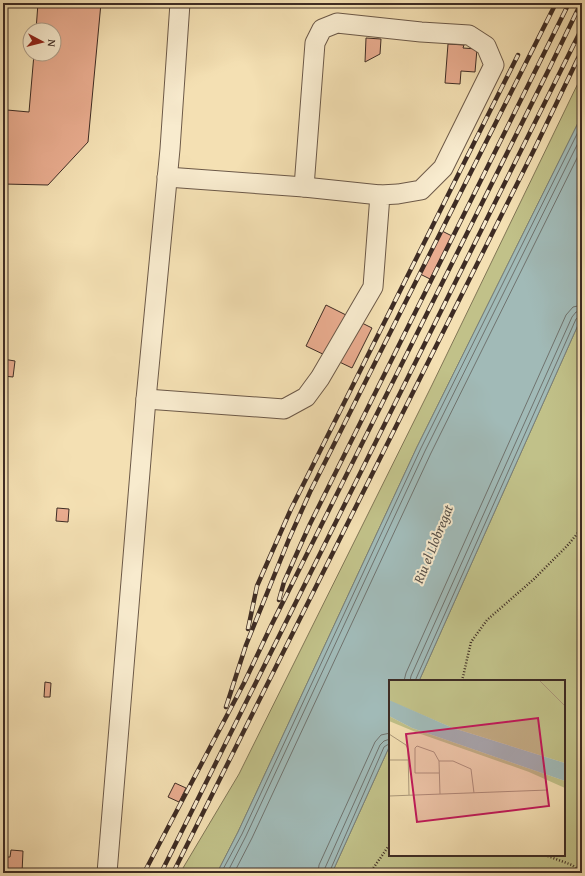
<svg xmlns="http://www.w3.org/2000/svg" width="585" height="876" font-family="'Gentium Book Plus',serif">
<style>
.green{fill:#c1c189;stroke:#807656}
.water{fill:#a1bab7;stroke:#79817c}
.lines{fill:none;stroke-linecap:round;stroke-linejoin:round}
.shore{stroke:#70736e;stroke-width:1}
.building{fill:#e9ac8f;stroke:#3e2c24}
.minor-casing{stroke:#6c5948;stroke-width:21}
.path{stroke:#3e2c24;stroke-width:2.5;stroke-dasharray:1 2;stroke-linecap:butt}
.minor{stroke:#f8ebce;stroke-width:19}
.rail-casing{stroke:#3e2c24;stroke-width:4.5}
.rail{stroke:#f8ebce;stroke-width:3;stroke-dasharray:9;stroke-linecap:butt}
.labels{text-anchor:middle;dominant-baseline:central;stroke-width:4;stroke-linejoin:round;paint-order:stroke}
.water-label{font-size:14px;font-style:italic;fill:#575049;stroke:#f8ebce}
.inset-road{fill:none;stroke:#ab987a;stroke-width:1}
.view{fill:#c2185b;fill-opacity:0.15;stroke:#c2185b;stroke-width:2}
.inset-edge{fill:none;stroke:#3e2c24;stroke-width:2}
</style>
<rect width="100%" height="100%" fill="#f4e0b3"/>
<filter id="stains"><feTurbulence type="fractalNoise" baseFrequency=".005" numOctaves="4"/><feColorMatrix values="0 0 0 0 .2 0 0 0 0 .09 0 0 0 0 .02 0 0 0 .5 -.17"/></filter>
<radialGradient id="worn" r=".72"><stop offset=".6" stop-color="#630" stop-opacity="0"/><stop offset="1" stop-color="#630" stop-opacity=".3"/></radialGradient>
<g class="green">
<path d="M582,75V115L417,447L238,832L217,873H180L239,774L432,385Z"/>
<path d="M582,316V873H332L390,745V855H564V681H419Z"/>
</g>
<path class="water" d="M582,115V316L419,681H390V745L332,873H217L238,832L417,447Z"/>
<g class="lines">
<g class="shore">
<path d="M404,681L406,673L566,315L573,307L582,305"/>
<path d="M410,681L411,676L572,317L576,312L582,311"/>
<path d="M415,681L576,319L579,317L582,316"/>
<path d="M221,873L242,834L421,448L582,124"/>
<path d="M227,873L246,836L425,451L582,135"/>
<path d="M234,873L252,838L431,453L582,148"/>
<path d="M318,873L319,865L375,742L381,735L390,733"/>
<path d="M324,873L325,868L380,745L384,741L390,739"/>
<path d="M329,873L384,747L387,745L390,744"/>
</g>
</g>
<g class="building">
<path d="M38,3H101L88,142L48,185L3,184V155L7,110L29,112L34,54H54V30H36Z"/>
<path d="M366,38L381,39L380,54L365,62Z"/>
<path d="M448,44L464,45L463,48L477,49L475,72L461,71L460,84L445,83Z"/>
<path d="M442,231L452,236L430,279L420,274Z"/>
<path d="M326,305L372,328L352,368L306,346Z"/>
<path d="M3,359L15,361L13,377L3,376Z"/>
<path d="M57,508L69,509L68,522L56,521Z"/>
<path d="M45,682L51,683L50,697H44Z"/>
<path d="M175,783L186,788L179,802L168,797Z"/>
<path d="M11,850L23,851L22,873H5L6,857H10Z"/>
</g>
<g class="lines">
<g class="minor-casing">
<g id="minor">
<path d="M167,177L304,187L380,195"/>
<path d="M146,399L284,409L306,397L320,378L373,287L380,195L398,194L421,190L443,168L494,65L486,46L469,35L421,32L337,23L322,29L315,43L304,187"/>
<path d="M107,873L146,399L170,149L180,3"/>
</g>
</g>
<g class="path">
<path d="M462,681L471,642L487,620L534,579L567,546L582,528"/>
<path d="M545,855L572,865L582,872"/>
<path d="M370,873L390,844"/>
</g>
<use href="#minor" class="minor"/>
<g class="rail-casing">
<g id="rail">
<path d="M279,600L284,582L310,524L569,3"/>
<path d="M248,629L257,586L291,509L518,55"/>
<path d="M226,707L246,645L289,539L310,492L556,3"/>
<path d="M144,873L244,683L271,626L551,65L581,3"/>
<path d="M161,873L582,28"/>
<path d="M173,873L535,148L582,50"/>
</g>
</g>
<use href="#rail" class="rail"/>
</g>
<g class="labels">
<g class="water-label">
<text transform="translate(433 544) rotate(-68)">Riu el Llobregat</text>
</g>
</g>
<g transform="translate(389 680)">
<rect width="176" height="176" fill="#f4e0b3"/>
<path d="M0,0H176V83L64,48L3,22L0,20ZM0,36L23,48L176,101V108L140,92L29,53L0,41Z" fill="#c1c189"/>
<path d="M0,20L64,48L176,83V101L23,48L0,36Z" fill="#a1bab7"/>
<path class="inset-road" d="M150,0L176,26M0,54L17,65L19,69L20,115M0,80H19M50,81L51,114M50,93H26V68L28,66L45,72L50,81H64L82,89L85,113M0,116L159,110"/>
<path class="view" d="M149,38L160,126L28,142L17,54Z"/>
<rect width="176" height="176" class="inset-edge"/>
</g>
<rect width="585" height="876" fill="none" stroke="#f4e0b3" stroke-width="16"/>
<rect x="4" y="4" width="577" height="868" fill="none" stroke="#3e2c24" stroke-width="2"/>
<rect x="8" y="8" width="569" height="860" fill="none" stroke="#3e2c24"/>
<g transform="translate(42 42) rotate(97)"><circle r="19" fill="#f8ebce" stroke="#ae9f8a"/>
<path d="M0-3L7 15L0 10L-7 15Z" fill="#8f2418"/>
<text y="-6" font-size="11" font-weight="bold" text-anchor="middle" fill="#3e2c24">N</text>
</g>
<rect width="100%" height="100%" filter="url(#stains)"/>
<rect width="100%" height="100%" fill="url(#worn)"/>
</svg>
